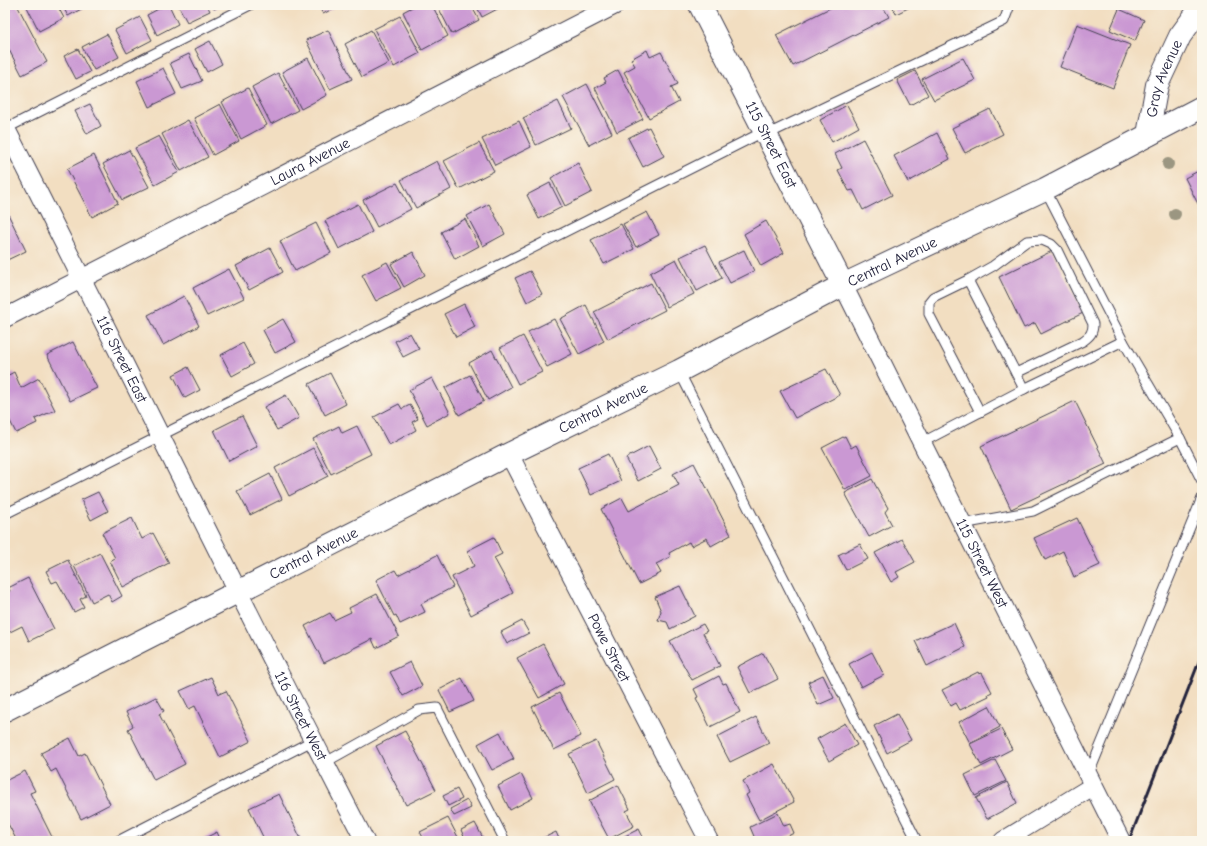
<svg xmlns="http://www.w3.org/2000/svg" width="1207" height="846" font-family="'Comic Neue',sans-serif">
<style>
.building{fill:#ca98d3}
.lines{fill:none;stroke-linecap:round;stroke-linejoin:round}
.lane-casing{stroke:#413e4f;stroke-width:11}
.street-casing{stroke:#413e4f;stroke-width:20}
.secondary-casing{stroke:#413e4f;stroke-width:24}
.lane{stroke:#fff;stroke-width:9}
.street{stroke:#fff;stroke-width:18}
.secondary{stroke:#fff;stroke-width:22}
.rail{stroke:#22223b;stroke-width:3}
.tree{fill:#9b9681}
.labels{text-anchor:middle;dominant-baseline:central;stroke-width:4;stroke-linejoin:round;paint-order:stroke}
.street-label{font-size:15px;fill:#22223b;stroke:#fbf7ec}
</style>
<rect width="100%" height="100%" fill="#fbf7ec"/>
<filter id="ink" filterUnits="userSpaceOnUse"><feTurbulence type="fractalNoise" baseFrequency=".025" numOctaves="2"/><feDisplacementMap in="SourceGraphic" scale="8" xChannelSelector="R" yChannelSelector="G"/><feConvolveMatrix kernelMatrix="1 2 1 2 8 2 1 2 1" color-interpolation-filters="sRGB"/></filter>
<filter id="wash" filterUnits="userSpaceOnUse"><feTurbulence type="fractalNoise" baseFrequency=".012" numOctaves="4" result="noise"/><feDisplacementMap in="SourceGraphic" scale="16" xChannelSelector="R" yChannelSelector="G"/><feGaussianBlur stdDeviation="0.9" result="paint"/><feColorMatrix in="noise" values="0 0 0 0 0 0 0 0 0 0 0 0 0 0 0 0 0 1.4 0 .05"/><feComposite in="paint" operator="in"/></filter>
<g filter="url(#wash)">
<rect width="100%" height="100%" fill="#f2dec1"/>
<g id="blocks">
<g class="building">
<path d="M5,5H17L47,62L22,75L5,42Z"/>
<path d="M26,5H57L64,18L39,31Z"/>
<path d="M62,5H89L68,16Z"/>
<path d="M166,5H169L178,24L157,35L147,15Z"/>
<path d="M178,5H207L210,11L187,22Z"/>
<path d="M212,5H222L214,9Z"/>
<path d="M318,5H340L323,14Z"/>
<path d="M416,5H432L448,36L422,50L403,12Z"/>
<path d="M437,5H471L479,20L452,34Z"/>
<path d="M476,5H505L482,17Z"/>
<path d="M836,5H882L889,17L793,66L776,35Z"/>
<path d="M892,5H914L896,14Z"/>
<path d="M1119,9L1144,20L1135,41L1110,30Z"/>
<path d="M400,16L420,53L394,67L374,29Z"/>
<path d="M140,17L152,40L127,53L115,30Z"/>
<path d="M1077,24L1130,45L1113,88L1060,67Z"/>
<path d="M328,30L352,79L330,89L306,40Z"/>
<path d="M371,30L389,63L362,77L345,44Z"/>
<path d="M107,34L119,57L94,70L82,47Z"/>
<path d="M210,41L222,64L207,72L195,49Z"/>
<path d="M78,49L90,72L76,79L64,56Z"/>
<path d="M647,50L650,57L661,52L678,84L671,87L679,102L649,118L624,72L635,66L631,59Z"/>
<path d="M189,54L202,81L182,89L170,63Z"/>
<path d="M308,58L327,95L301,109L282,72Z"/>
<path d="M963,58L975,80L934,100L922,79Z"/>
<path d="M163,68L176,94L149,107L137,81Z"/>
<path d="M618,70L643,119L617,132L595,88L606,82L604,78Z"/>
<path d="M915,71L928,95L910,105L897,80Z"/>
<path d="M278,73L298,110L271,124L252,87Z"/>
<path d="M587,84L612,133L589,145L563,97Z"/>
<path d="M248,88L267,125L241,139L222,102Z"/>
<path d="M558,101L571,128L536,145L523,118Z"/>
<path d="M90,104L101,126L87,134L75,111Z"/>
<path d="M220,104L239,141L213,155L194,118Z"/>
<path d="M847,105L859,127L832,142L820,120Z"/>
<path d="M990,109L1003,134L965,153L952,128Z"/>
<path d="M188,120L208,157L181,171L162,134Z"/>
<path d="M519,121L531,147L495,165L482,139Z"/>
<path d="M649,127L664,156L643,167L628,138Z"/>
<path d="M937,133L950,159L908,182L894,156Z"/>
<path d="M159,136L179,172L155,185L135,148Z"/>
<path d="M863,139L892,195L863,210L853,190L849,191L838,170L842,168L835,154Z"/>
<path d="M479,143L494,171L459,189L444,161Z"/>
<path d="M129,150L149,187L122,200L103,164Z"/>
<path d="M94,155L118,203L92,217L67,169Z"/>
<path d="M437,161L451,189L416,208L401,180Z"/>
<path d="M578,163L592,192L565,206L551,178Z"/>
<path d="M1202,169V202L1198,204L1185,178Z"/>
<path d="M397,183L411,209L377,227L363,200Z"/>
<path d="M550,183L562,207L539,219L527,195Z"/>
<path d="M358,204L372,232L339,249L325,221Z"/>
<path d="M489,204L505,234L483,246L467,216Z"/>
<path d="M7,212L26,251L5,261V213Z"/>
<path d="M647,212L659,235L636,247L623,224Z"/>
<path d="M465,219L479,246L455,259L441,232Z"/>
<path d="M766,221L784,253L761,266L744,234Z"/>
<path d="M316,223L331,253L295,271L280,241Z"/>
<path d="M621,224L634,249L604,264L591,240Z"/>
<path d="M705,245L722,278L697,291L680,257Z"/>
<path d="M270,248L283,272L249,290L236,266Z"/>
<path d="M744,250L754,271L730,283L719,262Z"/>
<path d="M1052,251L1083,313L1041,334L1035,323L1024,328L999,277Z"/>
<path d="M413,252L425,275L404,287L391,264Z"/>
<path d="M676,259L694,294L667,307L650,273Z"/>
<path d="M387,262L401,288L376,301L362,275Z"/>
<path d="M229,269L244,298L207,316L193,288Z"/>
<path d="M530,271L542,294L527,302L515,278Z"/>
<path d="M651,283L665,310L608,339L594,312Z"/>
<path d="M184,296L199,326L163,345L148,315Z"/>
<path d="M464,304L475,327L456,337L444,314Z"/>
<path d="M586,305L604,341L579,354L560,319Z"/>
<path d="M283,319L296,342L275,353L263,330Z"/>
<path d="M554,319L572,354L547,367L528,332Z"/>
<path d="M410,333L419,349L403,357L395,341Z"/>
<path d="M523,336L542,372L518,384L500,348Z"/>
<path d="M73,342L97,388L70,401L47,355Z"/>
<path d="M243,343L254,364L232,376L221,355Z"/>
<path d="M492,350L511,387L488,400L469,363Z"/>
<path d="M188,367L200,390L185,398L173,375Z"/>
<path d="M826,369L840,395L795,418L780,391Z"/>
<path d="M14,372L21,388L39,378L55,410L35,419L37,423L16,433L5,411V377Z"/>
<path d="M330,373L346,404L325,415L309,384Z"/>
<path d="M470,375L484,401L459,415L445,388Z"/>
<path d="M432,378L450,413L427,425L409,390Z"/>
<path d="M286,395L299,418L277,430L264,407Z"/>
<path d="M1075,401L1106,464L1011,509L981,446Z"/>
<path d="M399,404L402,409L410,405L418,419L412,422L416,430L389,445L374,417Z"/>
<path d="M242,416L257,446L229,461L214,430Z"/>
<path d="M339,426L342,433L357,426L371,454L331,474L313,439Z"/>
<path d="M845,436L851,448L856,445L872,476L845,490L822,448Z"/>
<path d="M649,446L661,469L638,481L626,458Z"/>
<path d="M313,448L328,476L289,496L275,468Z"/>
<path d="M608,454L621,481L591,495L578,468Z"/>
<path d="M694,463L731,535L711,546L707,538L691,546L689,542L669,553L670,557L656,564L661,573L639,584L601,509L622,498L629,511L679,485L673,474Z"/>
<path d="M270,474L282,499L250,515L237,491Z"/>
<path d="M872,479L888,508L885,512L892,525L869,537L845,493Z"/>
<path d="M98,492L108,511L91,520L81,500Z"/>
<path d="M132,518L142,539L153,533L169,563L123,587L110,561L115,558L102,533Z"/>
<path d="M1077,518L1100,565L1074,577L1063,551L1045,560L1034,538Z"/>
<path d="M494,537L502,554L494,558L513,593L471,615L452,577L474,566L467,551Z"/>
<path d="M902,539L915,562L896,572L899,577L891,582L875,553Z"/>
<path d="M860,544L868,559L846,570L838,555Z"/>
<path d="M100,553L122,596L112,602L108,594L92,602L74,566Z"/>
<path d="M437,555L453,587L421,604L425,612L400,624L396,615L394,616L376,580L395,570L398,575Z"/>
<path d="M68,560L86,596L80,599L84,607L74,612L57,581L52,583L46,571Z"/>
<path d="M28,578L54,629L29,641L22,626L6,634L5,631V594L10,591L8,588Z"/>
<path d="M680,586L695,616L670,629L667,622L658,620L661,611L655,597Z"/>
<path d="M377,594L399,636L376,648L372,639L324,663L305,626L330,613L334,620L351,612L349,608Z"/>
<path d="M522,621L529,633L507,644L501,632Z"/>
<path d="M954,623L965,647L927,666L915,641Z"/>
<path d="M703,624L707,631L703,633L720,666L692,680L670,641Z"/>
<path d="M543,644L564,684L539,698L517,658Z"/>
<path d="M872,652L884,675L861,687L849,664Z"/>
<path d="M763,653L778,679L750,693L737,667Z"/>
<path d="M410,662L422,686L403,696L390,672Z"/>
<path d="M978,672L979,674L982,673L992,692L988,694L989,696L960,710L956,703L951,706L942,690Z"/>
<path d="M823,675L834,698L818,705L808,682Z"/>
<path d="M719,676L723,684L726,683L740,712L710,727L696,698L698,697L694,689Z"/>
<path d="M211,677L219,694L226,691L251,741L220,757L195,706L189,709L180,691Z"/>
<path d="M462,678L474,701L450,712L439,690Z"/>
<path d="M559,693L581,736L554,750L532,707Z"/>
<path d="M156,697L164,711L159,714L185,764L154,780L128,729L133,726L126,712Z"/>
<path d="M989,706L1000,727L970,743L959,722Z"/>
<path d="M897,714L911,740L887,753L874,726Z"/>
<path d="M756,717L769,743L730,762L717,737Z"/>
<path d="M845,723L857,745L829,761L817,739Z"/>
<path d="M1001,729L1012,749L981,765L970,744Z"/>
<path d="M405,731L436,790L406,805L376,746Z"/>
<path d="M500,732L514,759L492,770L478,744Z"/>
<path d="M70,738L79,756L85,753L110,804L81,819L56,769L51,772L41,753Z"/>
<path d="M596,741L615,779L588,793L569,754Z"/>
<path d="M995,760L1006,781L975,796L965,775Z"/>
<path d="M774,764L794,802L759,820L746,795L749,793L743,781Z"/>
<path d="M25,771L35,791L30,793L54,841H17L5,818V781Z"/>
<path d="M521,774L533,798L510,810L498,786Z"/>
<path d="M1007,782L1017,803L987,819L976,798Z"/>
<path d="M618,785L630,809L626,811L634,826L609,839L589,801Z"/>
<path d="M457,789L462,799L448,806L443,796Z"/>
<path d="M279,794L302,841H265L249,808Z"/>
<path d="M467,800L471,808L454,816L450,809Z"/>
<path d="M778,813L784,826L790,824L794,833L777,841H756L750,827Z"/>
<path d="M448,818L460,841H425L420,832Z"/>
<path d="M475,823L483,838L479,841H466L461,830Z"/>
<path d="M639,829L645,841H615Z"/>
<path d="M217,832L221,841H199Z"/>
<path d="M556,832L560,841H537Z"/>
</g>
</g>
</g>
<g filter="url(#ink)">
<use href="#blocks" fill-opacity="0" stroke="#413e4f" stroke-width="1"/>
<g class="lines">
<g class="lane-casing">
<g id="lane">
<path d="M5,129L250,5"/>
<path d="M766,135L1004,21L1010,5"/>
<path d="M1045,189L1123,341L1180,438L1202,481"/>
<path d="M968,280L993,266L1027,241L1042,240L1051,244L1057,250L1093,324C1093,333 1090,336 1083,341L1016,373"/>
<path d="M679,371L917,841"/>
<path d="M980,412L929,314V302L933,297L968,280L1024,389"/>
<path d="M921,443L1024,389L1123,341"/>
<path d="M5,514L763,132"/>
<path d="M962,524L1033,511L1180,438"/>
<path d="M324,763L419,710L437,708L505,841"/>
<path d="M1088,776L1202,498"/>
<path d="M118,841L312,741"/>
</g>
</g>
<g class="street-casing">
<g id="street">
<path id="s1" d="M5,127C126,364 242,604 365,841"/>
<path id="s2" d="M843,285L1121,841"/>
<path id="s3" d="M5,318L615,5"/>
<path id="s4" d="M509,454L709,841"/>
<path d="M1003,841L1093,786"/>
</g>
</g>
<g class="secondary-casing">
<g id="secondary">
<path id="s5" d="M700,5L843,285"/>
<path id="s6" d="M1148,135L1157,85L1180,36L1202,6"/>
<path id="s7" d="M5,710L509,454L679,371L843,285L1045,189L1202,107"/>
</g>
</g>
<use href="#lane" class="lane"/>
<use href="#street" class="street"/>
<use href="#secondary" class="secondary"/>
<path class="rail" d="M1129,841L1202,654"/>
</g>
<g class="tree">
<circle cx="1168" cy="164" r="6"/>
<circle cx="1175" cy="214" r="6"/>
</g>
</g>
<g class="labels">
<g class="street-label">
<text stroke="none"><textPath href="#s6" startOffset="59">Gray Avenue</textPath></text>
<text stroke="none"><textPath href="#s5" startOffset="157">115 Street East</textPath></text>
<text stroke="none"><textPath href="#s3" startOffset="343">Laura Avenue</textPath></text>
<text stroke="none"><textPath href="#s7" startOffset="994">Central Avenue</textPath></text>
<text stroke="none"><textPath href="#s1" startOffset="260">116 Street East</textPath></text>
<text stroke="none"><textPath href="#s7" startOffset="670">Central Avenue</textPath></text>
<text stroke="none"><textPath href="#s7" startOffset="346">Central Avenue</textPath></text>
<text stroke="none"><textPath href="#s2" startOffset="311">115 Street West</textPath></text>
<text stroke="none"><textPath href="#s4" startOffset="218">Powe Street</textPath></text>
<text stroke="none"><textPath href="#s1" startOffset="659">116 Street West</textPath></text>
</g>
</g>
<rect width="1207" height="846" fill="none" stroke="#fbf7ec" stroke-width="20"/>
</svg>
